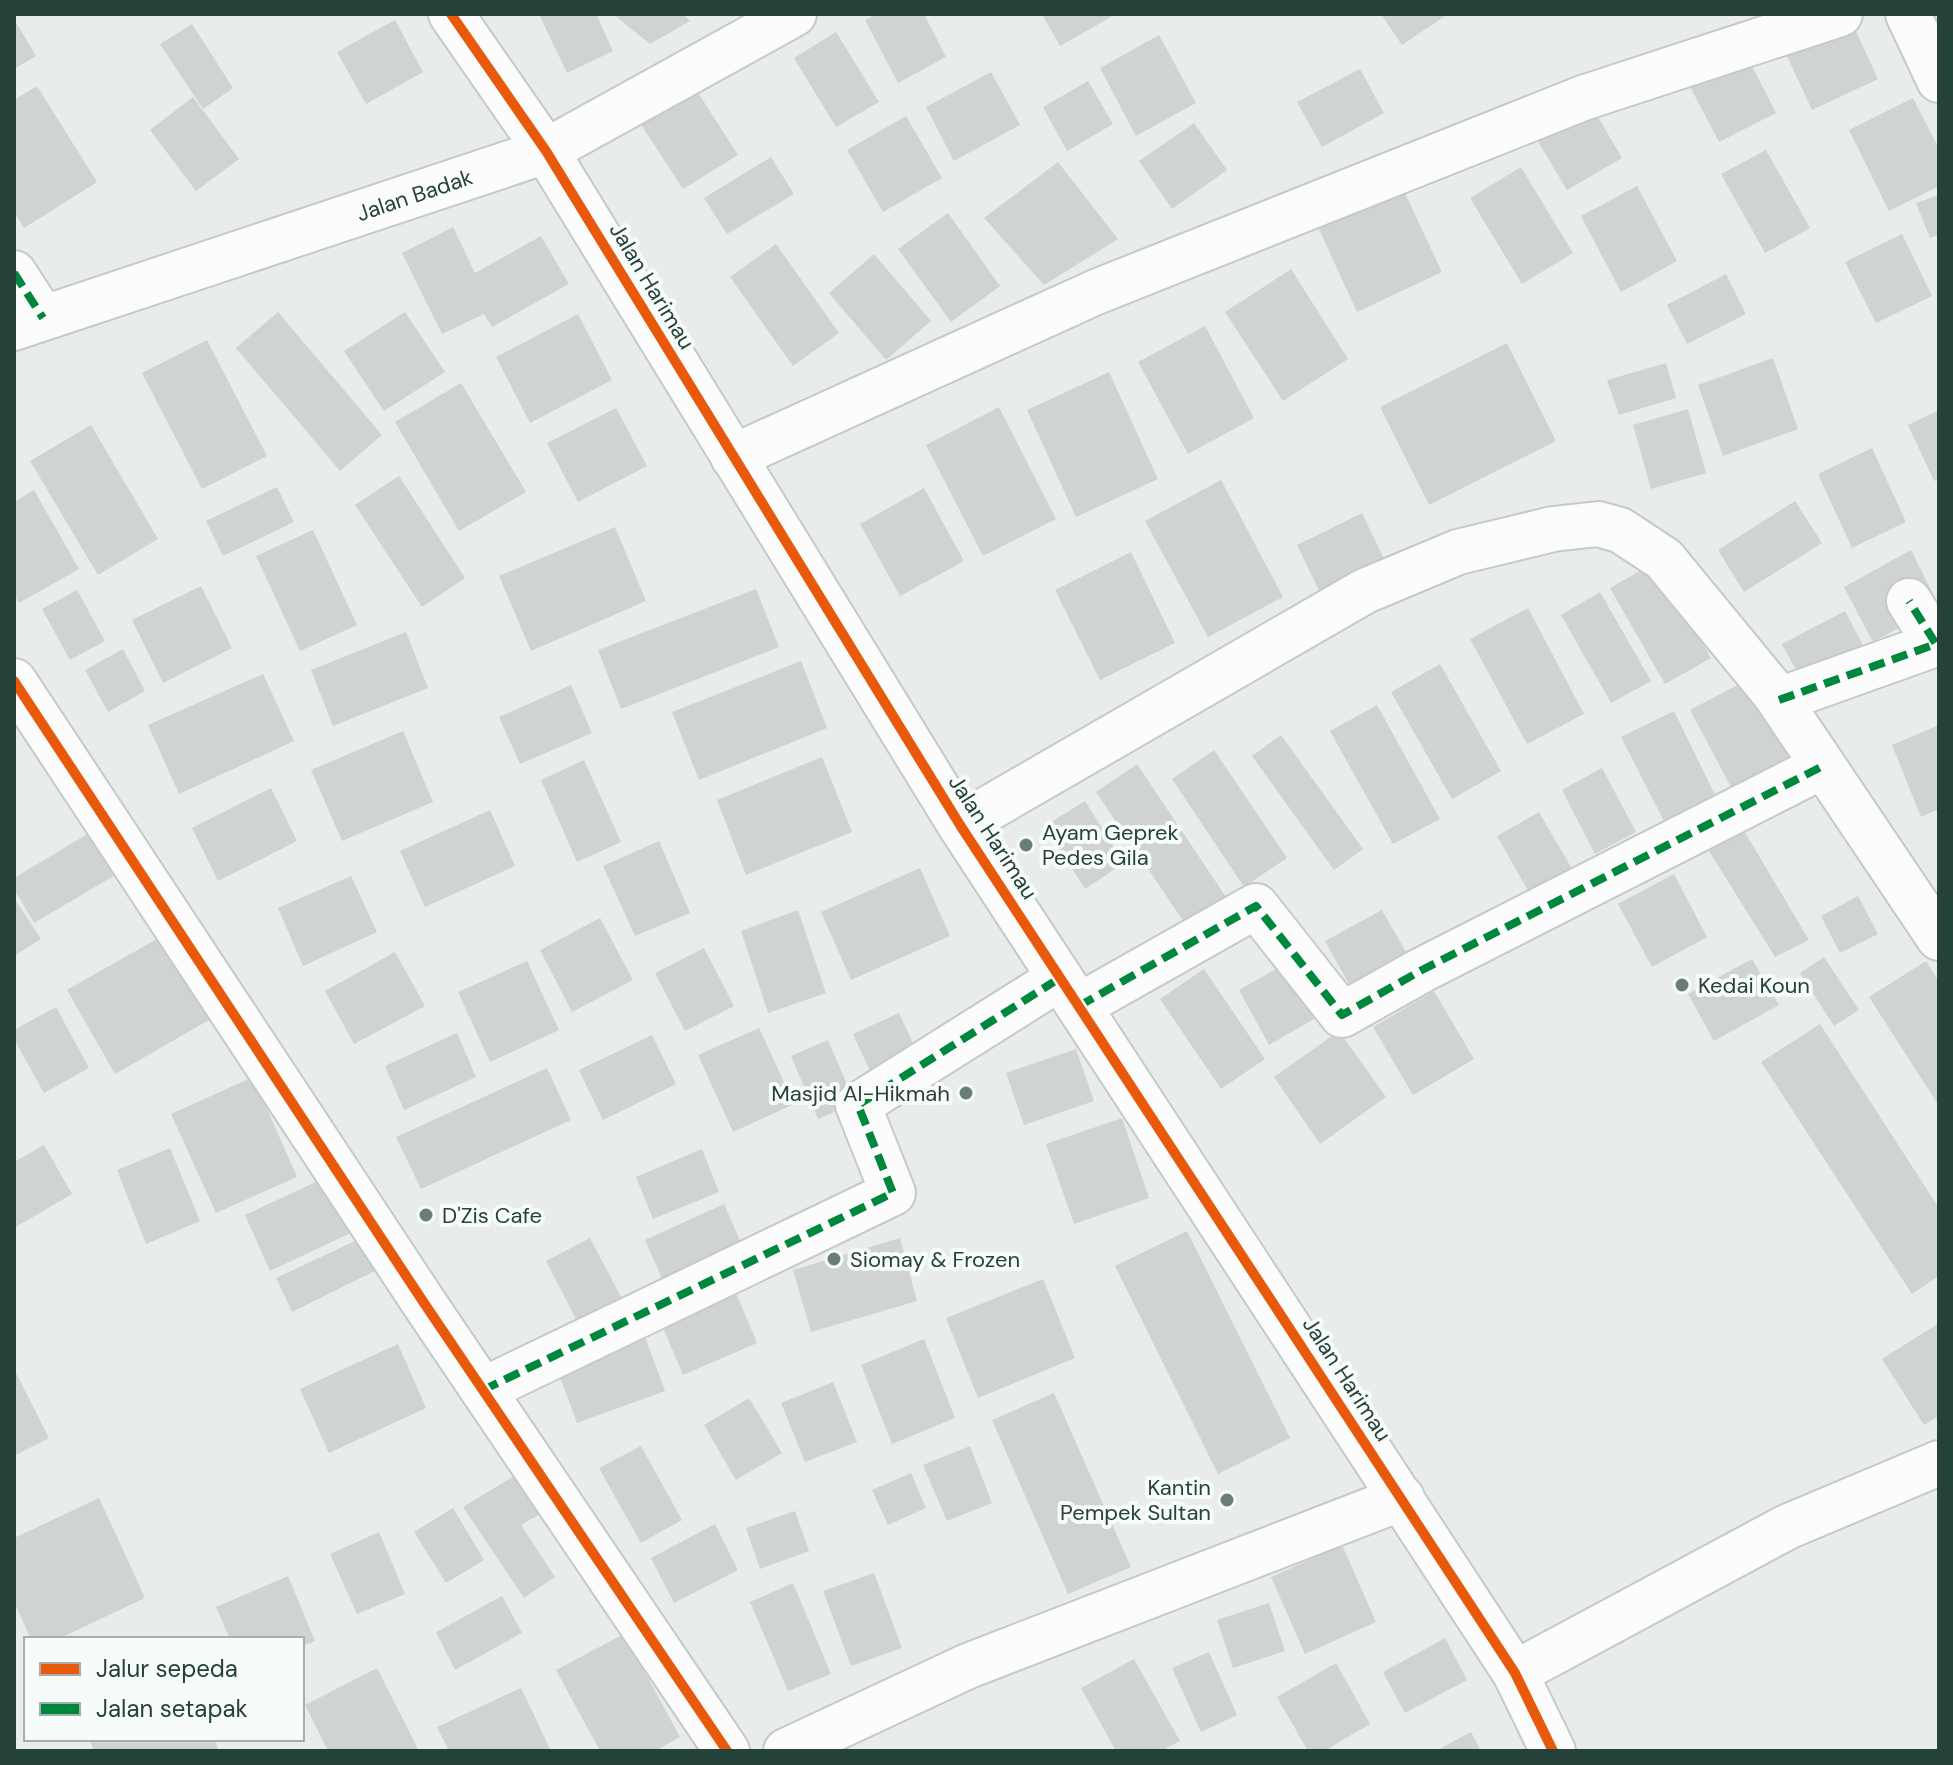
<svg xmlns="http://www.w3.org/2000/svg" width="1953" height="1765" font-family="'DM Sans',sans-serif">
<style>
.building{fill:#cfd4d2}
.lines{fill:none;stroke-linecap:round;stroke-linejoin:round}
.street-casing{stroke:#c5cac8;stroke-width:48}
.street{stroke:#fcfcfc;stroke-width:44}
.quiet{stroke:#00873e;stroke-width:8;stroke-dasharray:16 8;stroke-linecap:butt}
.cycleway-casing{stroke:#f7fbf9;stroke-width:15}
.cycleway{stroke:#e8590c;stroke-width:10}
.poi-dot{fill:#697e78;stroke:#f7fbf9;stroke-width:3}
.labels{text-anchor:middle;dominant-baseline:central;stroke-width:8;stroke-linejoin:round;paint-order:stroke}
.street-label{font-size:22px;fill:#24423a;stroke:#f7fbf9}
.poi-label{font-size:22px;fill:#24423a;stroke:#f7fbf9;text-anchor:start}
</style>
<rect width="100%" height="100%" fill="#e8edeb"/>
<g class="building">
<path d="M539,14H596L613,51L567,73Z"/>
<path d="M613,14H683L690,21L650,44Z"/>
<path d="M877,14H924L946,57L898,83L865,20Z"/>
<path d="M1042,14H1116L1060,46Z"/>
<path d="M1381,14H1448L1402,45Z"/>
<path d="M14,19L36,56L14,69Z"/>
<path d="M395,20L423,72L366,104L337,52Z"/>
<path d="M1852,23L1878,79L1812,110L1786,54Z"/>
<path d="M192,24L233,88L203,109L160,44Z"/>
<path d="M836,32L879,102L836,127L794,58Z"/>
<path d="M1159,35L1196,103L1136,136L1100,68Z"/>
<path d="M1744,50L1776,113L1719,142L1686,79Z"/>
<path d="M1360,69L1384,113L1322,147L1297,102Z"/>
<path d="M991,72L1020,125L954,161L926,107Z"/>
<path d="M688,77L738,155L683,189L633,112Z"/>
<path d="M1088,81L1113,124L1067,151L1043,107Z"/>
<path d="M37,86L97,182L24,228L14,211V100Z"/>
<path d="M193,97L239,159L196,191L150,130Z"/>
<path d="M1913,98L1939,149V186L1889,211L1849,130Z"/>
<path d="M1591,105L1622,158L1567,190L1536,138Z"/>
<path d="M906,116L942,178L883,212L847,150Z"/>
<path d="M1194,123L1227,170L1172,209L1139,161Z"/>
<path d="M1766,150L1810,228L1765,253L1721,174Z"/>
<path d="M771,157L794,194L727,234L704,198Z"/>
<path d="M1058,162L1118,239L1044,285L984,218Z"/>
<path d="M1521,167L1573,253L1522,284L1470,198Z"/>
<path d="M1401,185L1442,272L1357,312L1317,225Z"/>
<path d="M1637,186L1677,261L1621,292L1581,216Z"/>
<path d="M1939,195V235L1930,238L1916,203Z"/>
<path d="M948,213L1000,286L951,322L898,249Z"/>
<path d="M453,227L475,273L541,236L569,284L492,327L484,314L442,334L402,253Z"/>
<path d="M1902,234L1932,296L1876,323L1845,262Z"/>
<path d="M776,244L839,333L793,366L730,277Z"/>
<path d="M874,254L931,321L886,360L829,293Z"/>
<path d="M1291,269L1348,359L1283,401L1225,312Z"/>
<path d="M1726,274L1746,314L1687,344L1667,305Z"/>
<path d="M278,312L382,435L340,471L236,348Z"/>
<path d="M405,312L445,372L384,411L344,351Z"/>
<path d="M578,314L612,380L530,423L496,357Z"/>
<path d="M1205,326L1254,418L1188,454L1138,362Z"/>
<path d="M207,340L267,456L202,489L142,373Z"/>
<path d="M1507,343L1556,441L1429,505L1380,407Z"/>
<path d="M1773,358L1798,429L1723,456L1698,385Z"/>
<path d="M1666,363L1676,398L1619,415L1607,380Z"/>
<path d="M1109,372L1158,479L1076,517L1027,410Z"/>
<path d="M461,383L526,492L459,531L395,422Z"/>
<path d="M999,407L1056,519L983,556L926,445Z"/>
<path d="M616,408L647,466L578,502L547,443Z"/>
<path d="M1688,409L1706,473L1651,489L1633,425Z"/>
<path d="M1939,410V479L1934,481L1908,425Z"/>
<path d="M91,425L158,539L98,575L30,461Z"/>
<path d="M1872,448L1906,522L1852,548L1818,474Z"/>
<path d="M399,476L465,578L422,607L355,505Z"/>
<path d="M1221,480L1283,597L1208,637L1145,521Z"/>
<path d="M277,487L294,522L223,556L206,521Z"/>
<path d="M924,488L964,561L900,596L860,524Z"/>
<path d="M34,490L79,569L19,603L14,594V502Z"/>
<path d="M1795,501L1822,543L1744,592L1718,550Z"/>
<path d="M1362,513L1391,574L1326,605L1297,545Z"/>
<path d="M615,527L646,601L531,651L499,576Z"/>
<path d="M313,530L357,625L300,651L256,556Z"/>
<path d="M1911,550L1939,606L1873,642L1844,587Z"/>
<path d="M1131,552L1175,643L1100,680L1055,590Z"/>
<path d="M1657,561L1711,658L1665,684L1610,588Z"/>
<path d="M201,586L232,648L163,683L132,620Z"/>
<path d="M756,589L779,647L621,709L598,650Z"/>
<path d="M77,590L105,641L70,660L42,609Z"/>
<path d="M1600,592L1651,681L1611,703L1561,615Z"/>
<path d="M1528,608L1584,714L1527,744L1470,639Z"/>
<path d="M1845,611L1875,668L1813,702L1782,644Z"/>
<path d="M406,632L428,688L333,726L311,670Z"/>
<path d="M123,649L145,691L108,712L85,670Z"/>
<path d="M801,661L827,728L699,780L672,712Z"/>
<path d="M1440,664L1501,771L1452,799L1391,692Z"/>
<path d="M263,674L294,741L179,794L148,725Z"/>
<path d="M1751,678L1792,756L1731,787L1690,710Z"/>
<path d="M571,685L592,733L520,764L499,717Z"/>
<path d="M1377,705L1440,819L1393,844L1330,731Z"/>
<path d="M1674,711L1716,797L1665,823L1621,737Z"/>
<path d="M1939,725V809L1921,817L1892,745Z"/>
<path d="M403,731L433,802L342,841L311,770Z"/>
<path d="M1281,735L1363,849L1334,870L1252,756Z"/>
<path d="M1214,750L1287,858L1244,887L1172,779Z"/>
<path d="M822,757L852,832L746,875L717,800Z"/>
<path d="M584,760L621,842L577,862L541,780Z"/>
<path d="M1137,764L1230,903L1190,931L1096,792Z"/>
<path d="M1602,768L1636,832L1595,854L1562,790Z"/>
<path d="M271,788L297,841L218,881L192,828Z"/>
<path d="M1085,801L1124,863L1085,889L1045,826Z"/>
<path d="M490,810L515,866L425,907L400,851Z"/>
<path d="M1539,812L1582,886L1539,910L1497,836Z"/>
<path d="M96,829L122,871L34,923L14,889V878Z"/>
<path d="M1743,829L1809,940L1775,957L1709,851Z"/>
<path d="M659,841L690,913L635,936L603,866Z"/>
<path d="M920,868L950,936L851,980L821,912Z"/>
<path d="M1674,874L1707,937L1652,967L1618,904Z"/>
<path d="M351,876L377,932L303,966L278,908Z"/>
<path d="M1858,896L1878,934L1840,953L1821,916Z"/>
<path d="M14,898L41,939L14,956Z"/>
<path d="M798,910L826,993L768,1013L741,931Z"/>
<path d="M1382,910L1410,959L1353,991L1325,941Z"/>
<path d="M600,918L633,980L572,1012L540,950Z"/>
<path d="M162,936L209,1020L115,1074L67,990Z"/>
<path d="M704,948L734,1006L685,1031L655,973Z"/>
<path d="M395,952L425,1006L354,1044L325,991Z"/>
<path d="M1824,957L1859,1010L1834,1026L1800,973Z"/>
<path d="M1752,959L1779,1005L1714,1041L1688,994Z"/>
<path d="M527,961L559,1030L490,1062L458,992Z"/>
<path d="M1926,961L1939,982V1106L1869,997Z"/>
<path d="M1288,962L1319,1016L1269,1045L1239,990Z"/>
<path d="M1204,969L1265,1059L1221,1089L1160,999Z"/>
<path d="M1434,991L1474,1059L1413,1095L1373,1027Z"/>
<path d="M56,1007L89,1068L44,1093L14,1039V1030Z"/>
<path d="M899,1013L924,1067L878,1088L853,1034Z"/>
<path d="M1820,1024L1939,1208V1276L1912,1294L1761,1062Z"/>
<path d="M759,1028L794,1104L733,1132L698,1055Z"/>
<path d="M1339,1031L1386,1097L1320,1144L1274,1077Z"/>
<path d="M457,1033L476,1077L404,1110L385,1066Z"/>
<path d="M652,1035L676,1084L603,1120L579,1070Z"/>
<path d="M828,1040L855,1103L818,1119L791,1056Z"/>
<path d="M1076,1049L1094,1101L1024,1125L1006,1073Z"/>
<path d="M547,1068L571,1120L421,1189L396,1137Z"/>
<path d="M253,1077L297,1177L216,1213L171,1114Z"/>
<path d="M1122,1118L1149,1198L1074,1224L1046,1144Z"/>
<path d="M44,1145L72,1194L14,1228V1162Z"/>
<path d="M170,1148L200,1221L146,1244L117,1170Z"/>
<path d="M702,1149L719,1192L653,1219L636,1177Z"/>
<path d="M331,1175L357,1230L270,1271L245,1215Z"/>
<path d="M724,1204L743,1248L664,1283L645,1240Z"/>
<path d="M1187,1231L1290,1438L1218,1474L1115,1266Z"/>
<path d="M368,1235L379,1269L292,1312L276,1278Z"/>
<path d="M590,1238L621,1297L577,1321L546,1261Z"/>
<path d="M900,1238L917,1301L811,1332L793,1270Z"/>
<path d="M1043,1279L1075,1358L978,1398L946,1318Z"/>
<path d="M731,1281L757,1343L683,1375L657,1313Z"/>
<path d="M1939,1323V1416L1924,1425L1882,1359Z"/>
<path d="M641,1326L665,1391L577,1423L553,1358Z"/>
<path d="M924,1339L955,1418L892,1444L861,1365Z"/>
<path d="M398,1344L426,1408L329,1453L300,1389Z"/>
<path d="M14,1369L49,1438L14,1456Z"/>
<path d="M833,1382L857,1442L805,1462L781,1403Z"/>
<path d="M1054,1393L1131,1567L1068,1594L992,1420Z"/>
<path d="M749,1398L782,1453L736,1480L704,1425Z"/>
<path d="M641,1446L682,1520L641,1543L599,1468Z"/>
<path d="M970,1446L992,1503L947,1521L923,1465Z"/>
<path d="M519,1473L542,1513L521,1525L555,1577L524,1598L463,1507Z"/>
<path d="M911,1473L926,1508L888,1525L872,1490Z"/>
<path d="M99,1498L145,1598L58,1639H31L14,1602V1538Z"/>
<path d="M453,1508L484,1560L446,1583L414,1532Z"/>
<path d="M795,1511L809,1551L760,1569L746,1528Z"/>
<path d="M715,1524L738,1570L674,1603L651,1558Z"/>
<path d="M379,1532L405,1594L357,1614L330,1554Z"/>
<path d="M1342,1545L1376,1622L1305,1654L1271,1577Z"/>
<path d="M874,1573L902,1648L851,1666L823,1591Z"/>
<path d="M288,1576L315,1641L302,1646V1639H230L216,1607Z"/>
<path d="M793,1583L831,1674L788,1691L750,1602Z"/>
<path d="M502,1596L522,1633L455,1670L436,1632Z"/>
<path d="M1269,1603L1285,1651L1233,1668L1217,1620Z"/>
<path d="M624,1634L680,1737L655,1751H600L556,1670Z"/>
<path d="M1445,1638L1467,1680L1405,1713L1383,1672Z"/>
<path d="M1209,1652L1237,1715L1201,1732L1172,1668Z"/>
<path d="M1134,1659L1180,1741L1161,1751H1116L1081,1688Z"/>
<path d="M1336,1663L1370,1724L1324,1751H1308L1277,1697Z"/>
<path d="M377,1668L419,1751H328L305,1705Z"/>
<path d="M521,1688L551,1751H449L437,1727Z"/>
<path d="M1471,1732L1481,1751H1436Z"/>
<path d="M89,1739H214L219,1751H94Z"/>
</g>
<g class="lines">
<g class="street-casing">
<g id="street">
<path d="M451,14L546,151L960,825L1515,1673L1553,1751"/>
<path d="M1908,14L1939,80"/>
<path d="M14,273L43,318"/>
<path id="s1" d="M14,328L546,151L794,14"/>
<path d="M733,457L1096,292L1583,98L1840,14"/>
<path d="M14,681L424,1303L727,1751"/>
<path d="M1779,700L1936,644L1909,601"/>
<path d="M960,825L1365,591L1458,552L1553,529L1598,524L1620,530L1664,559L1775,694L1939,938"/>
<path d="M1079,1006L1256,906L1342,1015L1422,970L1823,766"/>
<path d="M483,1390L893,1193L858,1105L1060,978"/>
<path d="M1515,1673L1787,1527L1939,1463"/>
<path d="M786,1751L968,1666L1402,1498"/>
</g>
</g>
<use href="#street" class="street"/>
<g class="quiet">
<path d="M14,273L43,318"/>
<path d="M1779,700L1936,644L1909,601"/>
<path d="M1079,1006L1256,906L1342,1015L1422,970L1823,766"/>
<path d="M483,1390L893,1193L858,1105L1060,978"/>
</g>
<g class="cycleway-casing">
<g id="cycleway">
<path d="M451,14L546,151L960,825L1515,1673L1553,1751"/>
<path d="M14,681L424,1303L727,1751"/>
</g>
</g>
<use href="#cycleway" class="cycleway"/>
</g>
<g class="poi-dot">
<circle cx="1026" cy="845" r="8"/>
<circle cx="1682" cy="985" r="8"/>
<circle cx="966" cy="1093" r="8"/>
<circle cx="426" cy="1215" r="8"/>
<circle cx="834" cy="1259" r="8"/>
<circle cx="1227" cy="1500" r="8"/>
</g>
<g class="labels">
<g class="street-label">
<text stroke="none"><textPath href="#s1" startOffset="422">Jalan Badak</textPath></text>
<text transform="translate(652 286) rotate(59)">Jalan Harimau</text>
<text transform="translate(993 837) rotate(57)">Jalan Harimau</text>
<text transform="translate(1347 1379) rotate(57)">Jalan Harimau</text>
</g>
<g class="poi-label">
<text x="1042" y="832">Ayam Geprek<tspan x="1042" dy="25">Pedes Gila</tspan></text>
<text x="1698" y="985">Kedai Koun</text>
<text x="950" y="1093" text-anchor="end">Masjid Al-Hikmah</text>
<text x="442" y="1215">D'Zis Cafe</text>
<text x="850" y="1259">Siomay &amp; Frozen</text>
<text x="1211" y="1487" text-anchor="end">Kantin<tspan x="1211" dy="25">Pempek Sultan</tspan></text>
</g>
</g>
<rect width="1953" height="1765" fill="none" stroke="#24423a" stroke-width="32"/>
<rect x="24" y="1637" width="280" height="104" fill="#f7fbf9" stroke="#a3b1ad" stroke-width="2"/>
<rect x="40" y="1663" width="40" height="12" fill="#e8590c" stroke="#a3b1ad" stroke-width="2"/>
<text x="96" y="1677" font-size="24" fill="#24423a">Jalur sepeda</text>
<rect x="40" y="1703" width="40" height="12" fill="#00873e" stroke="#a3b1ad" stroke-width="2"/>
<text x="96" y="1717" font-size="24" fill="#24423a">Jalan setapak</text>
</svg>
